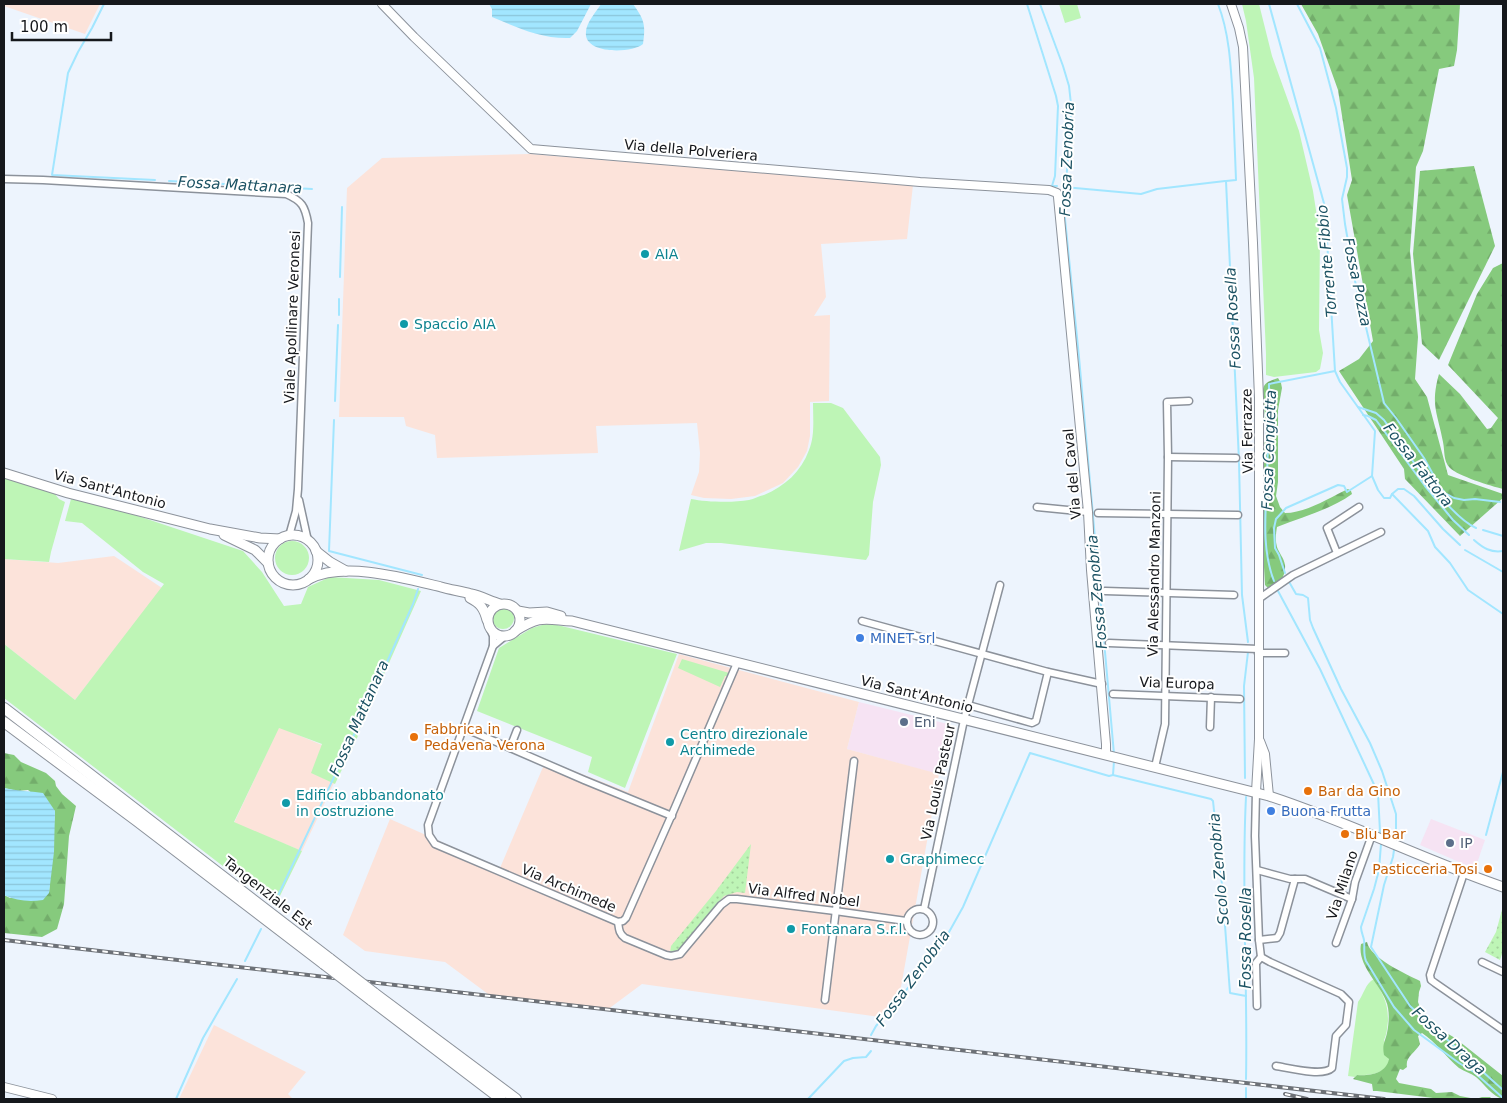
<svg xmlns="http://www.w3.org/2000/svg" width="1507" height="1103" font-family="'DejaVu Sans',sans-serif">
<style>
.commercial{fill:#f6e3f3}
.industrial{fill:#fce3da}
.green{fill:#bef5b6}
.forest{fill:url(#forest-firs)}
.park{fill:url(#park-dots)}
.water{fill:url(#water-rules)}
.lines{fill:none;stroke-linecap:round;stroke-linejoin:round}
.stream{stroke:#a2e6ff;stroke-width:2}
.minor-casing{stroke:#8c929b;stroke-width:9}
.tertiary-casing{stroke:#8c929b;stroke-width:10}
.secondary-casing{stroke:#8c929b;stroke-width:11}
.trunk-casing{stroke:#8c929b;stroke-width:12}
.minor{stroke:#fff;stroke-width:6}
.tertiary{stroke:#fff;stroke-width:8}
.secondary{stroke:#fff;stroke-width:9}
.trunk{stroke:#fff;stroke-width:10}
.rail-casing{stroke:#6d7177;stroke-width:4}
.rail{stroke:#fff;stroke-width:2;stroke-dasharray:5.5;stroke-linecap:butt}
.trunk-bridge-casing{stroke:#8c929b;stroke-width:12;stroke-linecap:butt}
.trunk-bridge{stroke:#fff;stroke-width:10}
.culture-dot{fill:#0f9aa8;stroke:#fff;stroke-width:2}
.shop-dot{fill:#3f7fe0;stroke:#fff;stroke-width:2}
.service-dot{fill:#5c6f8a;stroke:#fff;stroke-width:2}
.food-dot{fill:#e8710a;stroke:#fff;stroke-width:2}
.labels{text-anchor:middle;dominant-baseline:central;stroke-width:4;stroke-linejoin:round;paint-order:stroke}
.street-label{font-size:14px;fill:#16181c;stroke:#fff}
.culture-label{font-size:14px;fill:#0d838f;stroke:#fff;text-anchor:start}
.shop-label{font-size:14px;fill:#366cbe;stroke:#fff;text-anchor:start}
.service-label{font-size:14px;fill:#4e5e75;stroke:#fff;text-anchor:start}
.food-label{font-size:14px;fill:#c56008;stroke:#fff;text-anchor:start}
.water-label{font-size:15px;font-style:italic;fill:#1c5263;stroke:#fff}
</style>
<defs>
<pattern id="forest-firs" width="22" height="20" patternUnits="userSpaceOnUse" patternTransform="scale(1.25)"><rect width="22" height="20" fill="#86ca7d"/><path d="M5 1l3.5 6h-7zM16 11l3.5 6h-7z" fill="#73ad6b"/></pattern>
<pattern id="park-dots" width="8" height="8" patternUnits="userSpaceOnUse" patternTransform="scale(1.25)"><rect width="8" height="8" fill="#bef5b6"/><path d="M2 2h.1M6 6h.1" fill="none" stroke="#a3d19c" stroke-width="1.8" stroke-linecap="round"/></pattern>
<pattern id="water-rules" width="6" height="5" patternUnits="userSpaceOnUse" patternTransform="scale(1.25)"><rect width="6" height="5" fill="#a2e6ff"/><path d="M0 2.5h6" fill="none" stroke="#8bc5da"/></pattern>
</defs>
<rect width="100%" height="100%" fill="#edf4fd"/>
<g class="commercial">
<path d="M859,702L948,724L937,774L847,749Z"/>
<path d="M1431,819L1485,840L1475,869L1420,845Z"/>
</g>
<g class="industrial">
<path d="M4,4H100L85,34L4,6Z"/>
<path d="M530,154L913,185L907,239L821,244L826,297L814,316L830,315L829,401L810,402V436L807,451L798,467L783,483L755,496L731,499L704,498L691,495L699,472L700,453L697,423L596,426L598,453L437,458L435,435L406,426L404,417H339L347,188L382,158Z"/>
<path d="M114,556L162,588L75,700L4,644V559L58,563Z"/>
<path d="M679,654L859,702L847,749L939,774L901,987L880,1017L642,984L607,1010L492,997L445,962L365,951L343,935L390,819L500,868L546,760L628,792Z"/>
<path d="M279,727L322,745L312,773L334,783L302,851L234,823Z"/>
<path d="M214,1025L306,1072L288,1094L293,1099H179Z"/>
</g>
<g class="green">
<path d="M1059,4H1077L1081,18L1065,23Z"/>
<path d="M1242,4H1259L1272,56L1299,131L1313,191L1320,236L1319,330L1323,353L1320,369L1316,372L1274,377L1266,375V354L1254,78L1246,21Z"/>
<path d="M813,403H831L843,408L880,457L881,465L873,502L869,555L866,560L721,543H706L679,551L691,499C706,502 733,503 749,500C754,499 759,496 764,495C785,486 801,472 809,450C815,436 813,418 813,403Z"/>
<path d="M4,475L54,493L59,499L65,502L51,552L49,562L4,559Z"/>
<path d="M71,499L129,513L243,551L262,572L284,606L301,604L308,587L330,577L379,580L421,591L357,735L358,736L335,784L311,773L322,744L279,728L234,822L302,851L275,906L4,698V644L75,700L164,584L143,572L82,523L65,521Z"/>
<circle cx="292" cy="558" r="17"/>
<circle cx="503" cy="618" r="11"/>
<path d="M549,623L677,654L625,788L588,772L592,757L477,711L499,648L532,628Z"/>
<path d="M682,659L729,673L728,676H725L720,687L678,668Z"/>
<path d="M1374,979C1383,995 1388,1002 1388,1021C1387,1028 1387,1034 1384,1040C1385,1046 1389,1055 1389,1061C1387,1074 1366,1076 1357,1075L1355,1077L1348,1076L1358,1002C1364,994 1365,984 1374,979Z"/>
</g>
<g class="forest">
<path d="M1301,4H1460L1457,50L1454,66L1439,69L1423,151L1416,167L1410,251L1418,337L1415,379L1427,397L1448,475L1503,494V498L1460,536L1405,479L1404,469L1339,371L1359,359L1373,341L1347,195L1352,180L1338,90L1318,34Z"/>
<path d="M1474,166L1495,246L1439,360L1422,344L1413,254L1420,171Z"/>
<path d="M1503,263V489C1491,486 1458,476 1450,468C1443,461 1445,451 1443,442C1438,414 1430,405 1439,374L1460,394L1487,429L1491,428L1498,418L1448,365L1477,294L1493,268Z"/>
<path d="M1278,378L1281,383L1282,388L1278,410V482L1276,496L1280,507L1285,513C1306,513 1329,498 1348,489L1351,491L1352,494C1330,510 1302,517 1277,527C1276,533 1275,540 1277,547C1279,553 1284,558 1285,565C1286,576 1279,587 1268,588L1265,585L1264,567V448L1266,432L1263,391C1263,382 1270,381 1278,378Z"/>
<path d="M4,753L14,755L21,762L46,773L55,781L56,786L62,794L76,806L69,836L64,904L57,929L42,937L4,933V895L10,898L49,893L55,811L28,790L17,791L4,788Z"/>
<path d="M1367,942C1370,958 1406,974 1420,981L1421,986L1419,992L1418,1002L1423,1015L1435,1026L1455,1038L1503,1076V1099C1493,1097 1484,1084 1476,1077C1471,1073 1465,1072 1459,1068C1446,1057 1436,1042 1422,1033L1418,1036L1420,1044C1415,1053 1405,1057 1407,1067L1403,1070L1400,1069L1396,1079L1399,1083L1431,1089L1436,1093L1452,1092L1460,1096L1476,1099L1482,1097H1490L1492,1099H1441L1377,1091H1373L1372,1084L1353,1079L1357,1075C1369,1076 1386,1074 1389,1059L1384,1055C1382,1044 1385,1042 1387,1033C1389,1023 1390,1010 1386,1001C1379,983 1357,965 1361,944Z"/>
</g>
<g class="park">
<path d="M751,844L745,893L737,892L724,896L680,950L670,953L671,946L716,891Z"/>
<path d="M1503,906V951L1500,960L1485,952L1496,932Z"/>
</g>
<g class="water">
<path d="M489,4H591L577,31L570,38C541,39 518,28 492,17V9Z"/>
<path d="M601,4H633C644,19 646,25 643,44C631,54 583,54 586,32C586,23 596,12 601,4Z"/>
<path d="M4,788C17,791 30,791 43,793L55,811L54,852L49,893L43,900C29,902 17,901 4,895Z"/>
</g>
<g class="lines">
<g class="stream">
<path d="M104,4L92,28L78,52L68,73L52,175L155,180"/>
<path d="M1027,4L1056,96L1058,106L1055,176L1052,186H1057"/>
<path d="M1040,4L1063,66L1069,86L1071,104V119L1064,209L1079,357L1114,754"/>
<path d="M1218,4C1230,35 1231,69 1233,103C1234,129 1235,155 1236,180L1226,181L1239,461L1242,595L1248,642"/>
<path d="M1269,4L1325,207L1335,371L1340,382L1375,431L1372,476L1378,490L1384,498H1390L1392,494L1428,531L1435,547L1450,563L1468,590L1503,614"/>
<path d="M1297,4L1320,48L1336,108L1347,168V177L1342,199L1345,224L1355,281L1384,403L1396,418L1424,458L1440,487L1445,493L1454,498L1464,500L1475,499L1500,502"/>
<path d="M169,181L312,189"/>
<path d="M1064,187L1141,194L1157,189L1225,181"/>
<path d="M340,277L342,207"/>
<path d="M339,315V299"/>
<path d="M335,401L338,325"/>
<path d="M1358,407L1376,413L1384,420C1403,447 1447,515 1476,528"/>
<path d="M1363,415L1368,416L1376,420L1425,486L1453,520L1469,535"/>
<path d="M334,420L329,551L422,575"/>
<path d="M1392,494L1398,489H1404L1414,496L1443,529L1460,545"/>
<path d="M1483,530L1503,536"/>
<path d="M1474,540C1483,548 1491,553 1503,551"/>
<path d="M1465,550L1503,572"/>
<path d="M1285,573L1279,555L1275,548L1274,528L1276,519L1286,508L1338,485L1344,486L1347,492L1372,476"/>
<path d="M1288,580L1296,594L1303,595L1308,598L1310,620L1313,628L1341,689L1370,743L1382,771L1396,814V838"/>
<path d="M1274,581C1261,548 1266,511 1267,477C1268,446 1269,415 1269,384L1335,371"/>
<path d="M1278,591L1320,669L1378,793L1380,832"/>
<path d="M1113,775L1211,799L1213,801L1222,885L1230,993L1246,996"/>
<path d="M1245,778L1244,686L1248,652"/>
<path d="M1486,835L1503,772"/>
<path d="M1381,844L1379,870L1374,889L1361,927C1361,932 1363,935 1364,940C1365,948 1363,954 1366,961L1394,1007L1414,1030L1459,1063L1474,1072L1503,1098"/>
<path d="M1394,850L1393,857L1384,885L1371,947L1410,1006L1503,1090"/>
<path d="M275,902L361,720L413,604L418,589"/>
<path d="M245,961L261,929"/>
<path d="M871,1035L876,1026L929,963L944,941L963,907L1030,753L1109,776L1113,775L1114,761"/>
<path d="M1246,1079C1248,985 1241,891 1246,797"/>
<path d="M176,1099L203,1038L237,979"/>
<path d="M808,1099L844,1061L853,1058L866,1057L871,1051"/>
<path d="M1246,1099V1088"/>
</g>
<g class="minor-casing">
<g id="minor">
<path d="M4,179L43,180L286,194C302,201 305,206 308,223L298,489L296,511L289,536"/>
<path d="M1168,457L1236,458"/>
<path d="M299,500L308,541"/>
<path d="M1037,507L1088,512"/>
<path d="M1098,513L1238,515"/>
<path d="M1337,553L1327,528L1359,507"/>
<path d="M1105,591L1234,595"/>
<path d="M1260,598L1293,575L1381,532"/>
<path d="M862,621L1048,672L1102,684"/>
<path d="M491,631L493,636V646L428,825L429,835L435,844L618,922L623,921L626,918L673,812L737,663"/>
<path d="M1109,643L1258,649"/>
<path d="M493,646L505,636"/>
<path d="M1258,653H1285"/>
<path d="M1113,694L1240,699"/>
<path d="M968,705L1032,723L1036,721L1048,672"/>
<path d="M1210,727L1211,697"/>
<path d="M464,728L584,780L672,816"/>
<path d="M510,748L517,730"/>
<path d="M1155,767L1165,724L1168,457L1167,402L1189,401"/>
<path d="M1256,792L1255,836L1259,940L1261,957L1270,962L1341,994L1349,1002L1346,1025L1336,1036L1332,1068C1323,1077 1289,1068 1276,1066"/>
<path d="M1257,870L1290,879H1305L1352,899"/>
<path d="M1464,873L1430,975L1431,980L1435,983L1503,1030"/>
<circle cx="920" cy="922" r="13"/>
<path d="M924,909L964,720L1000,585"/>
<path d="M618,922C619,929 619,934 625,938L666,955L671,956L680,954L721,905L729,899H737L835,911L906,921"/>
<path d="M1259,940L1277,938L1280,933L1295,879"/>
<path d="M1336,943L1352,899L1355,882L1372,835"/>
<path d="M1482,962L1503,972"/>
<path d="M825,1000L854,761"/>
<path d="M1257,1006L1256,963L1261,957"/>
</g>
</g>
<g class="tertiary-casing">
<g id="tertiary">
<path d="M382,4L414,37L531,149L920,182L1049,190L1057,193L1058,197L1088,512L1091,570L1106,744V754"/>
<path d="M1231,4L1239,28L1243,47L1253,243L1259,398V739L1256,792"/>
<path d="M1260,741L1265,754L1269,796"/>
<path d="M4,1087L52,1099"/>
</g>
</g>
<g class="secondary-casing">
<g id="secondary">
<path d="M4,473L68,493L210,529L260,538L280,539"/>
<path d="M224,535L255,550L268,563"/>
<circle cx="293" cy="560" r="25"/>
<path d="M316,551L330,562L346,571"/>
<path d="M309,579C345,561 404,578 441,587C451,590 461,591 471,594C481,596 490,601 500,604"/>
<path d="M470,598C480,603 484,608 487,620"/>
<circle cx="504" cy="620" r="16"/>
<path d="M518,611L529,613L547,612L561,616"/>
<path d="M515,631C541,615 543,619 572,621L1269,796C1349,822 1424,860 1503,887"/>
</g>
</g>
<g class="trunk-casing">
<g id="trunk">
<path d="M4,708L330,959"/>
<path d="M4,722L137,821L324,964"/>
<path d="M374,993L516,1099"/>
<path d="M371,1000L501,1099"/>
</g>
</g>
<use href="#minor" class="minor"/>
<use href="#tertiary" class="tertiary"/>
<use href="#secondary" class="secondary"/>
<use href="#trunk" class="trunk"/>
<g class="rail-casing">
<g id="rail">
<path d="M4,940L1384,1099"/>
<path d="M1285,1094L1307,1099"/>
</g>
</g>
<use href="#rail" class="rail"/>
<g class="trunk-bridge-casing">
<g id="trunk-bridge">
<path d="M330,959L374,993"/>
<path d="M324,964L371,1000"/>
</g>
</g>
<use href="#trunk-bridge" class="trunk-bridge"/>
</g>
<g class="culture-dot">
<circle cx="645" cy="254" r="5"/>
<circle cx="404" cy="324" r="5"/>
<circle cx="670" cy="742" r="5"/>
<circle cx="286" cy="803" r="5"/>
<circle cx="890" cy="859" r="5"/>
<circle cx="791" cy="929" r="5"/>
</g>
<g class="shop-dot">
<circle cx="860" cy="638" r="5"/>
<circle cx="1271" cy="811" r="5"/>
</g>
<g class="service-dot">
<circle cx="904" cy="722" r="5"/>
<circle cx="1450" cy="843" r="5"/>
</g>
<g class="food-dot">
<circle cx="414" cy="737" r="5"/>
<circle cx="1308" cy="791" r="5"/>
<circle cx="1345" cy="834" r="5"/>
<circle cx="1488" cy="869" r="5"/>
</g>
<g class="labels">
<g class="street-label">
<text transform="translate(691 150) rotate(5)">Via della Polveriera</text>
<text transform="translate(292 317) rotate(-88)">Viale Apollinare Veronesi</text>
<text transform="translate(1247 431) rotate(-91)">Via Ferrazze</text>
<text transform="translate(1072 474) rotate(-95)">Via del Caval</text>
<text transform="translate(110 489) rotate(15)">Via Sant'Antonio</text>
<text transform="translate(1154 574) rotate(-89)">Via Alessandro Manzoni</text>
<text transform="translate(1177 683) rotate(2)">Via Europa</text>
<text transform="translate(917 694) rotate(14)">Via Sant'Antonio</text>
<text transform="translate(938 782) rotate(-78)">Via Louis Pasteur</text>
<text transform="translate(1342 885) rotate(-72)">Via Milano</text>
<text transform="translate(569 888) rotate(23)">Via Archimede</text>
<text transform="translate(268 893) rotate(38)">Tangenziale Est</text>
<text transform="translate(804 895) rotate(7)">Via Alfred Nobel</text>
</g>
<g class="culture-label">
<text x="655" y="254">AIA</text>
<text x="414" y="324">Spaccio AIA</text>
<text x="680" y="734">Centro direzionale<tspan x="680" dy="16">Archimede</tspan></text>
<text x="296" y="795">Edificio abbandonato<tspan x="296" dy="16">in costruzione</tspan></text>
<text x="900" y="859">Graphimecc</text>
<text x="801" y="929">Fontanara S.r.l.</text>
</g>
<g class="shop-label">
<text x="870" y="638">MINET srl</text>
<text x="1281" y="811">Buona Frutta</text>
</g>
<g class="service-label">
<text x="914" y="722">Eni</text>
<text x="1460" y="843">IP</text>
</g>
<g class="food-label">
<text x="424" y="729">Fabbrica in<tspan x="424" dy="16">Pedavena Verona</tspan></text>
<text x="1318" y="791">Bar da Gino</text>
<text x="1355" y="834">Blu Bar</text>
<text x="1478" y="869" text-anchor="end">Pasticceria Tosi</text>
</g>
<g class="water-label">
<text transform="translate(1067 159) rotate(-88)">Fossa Zenobria</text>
<text transform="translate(240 185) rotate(3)">Fossa Mattanara</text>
<text transform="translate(1327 261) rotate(-95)">Torrente Fibbio</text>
<text transform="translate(1357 282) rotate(78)">Fossa Pozza</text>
<text transform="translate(1233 318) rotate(-93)">Fossa Rosella</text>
<text transform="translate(1269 450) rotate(-88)">Fossa Cengietta</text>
<text transform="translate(1418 465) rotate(52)">Fossa Fattora</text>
<text transform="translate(1097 592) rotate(-95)">Fossa Zenobria</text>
<text transform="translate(359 718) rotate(-66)">Fossa Mattanara</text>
<text transform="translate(1219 869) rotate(-95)">Scolo Zenobria</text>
<text transform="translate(1246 938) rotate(-90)">Fossa Rosella</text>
<text transform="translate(913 978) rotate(-54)">Fossa Zenobria</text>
<text transform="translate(1449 1041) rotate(42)">Fossa Draga</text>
</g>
</g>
<rect width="1507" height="1103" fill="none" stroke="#16181c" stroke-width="10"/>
<path d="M12 32v8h99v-8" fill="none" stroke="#16181c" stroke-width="2.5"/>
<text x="20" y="32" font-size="15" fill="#16181c" stroke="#ffffff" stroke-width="4" paint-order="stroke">100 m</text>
</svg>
